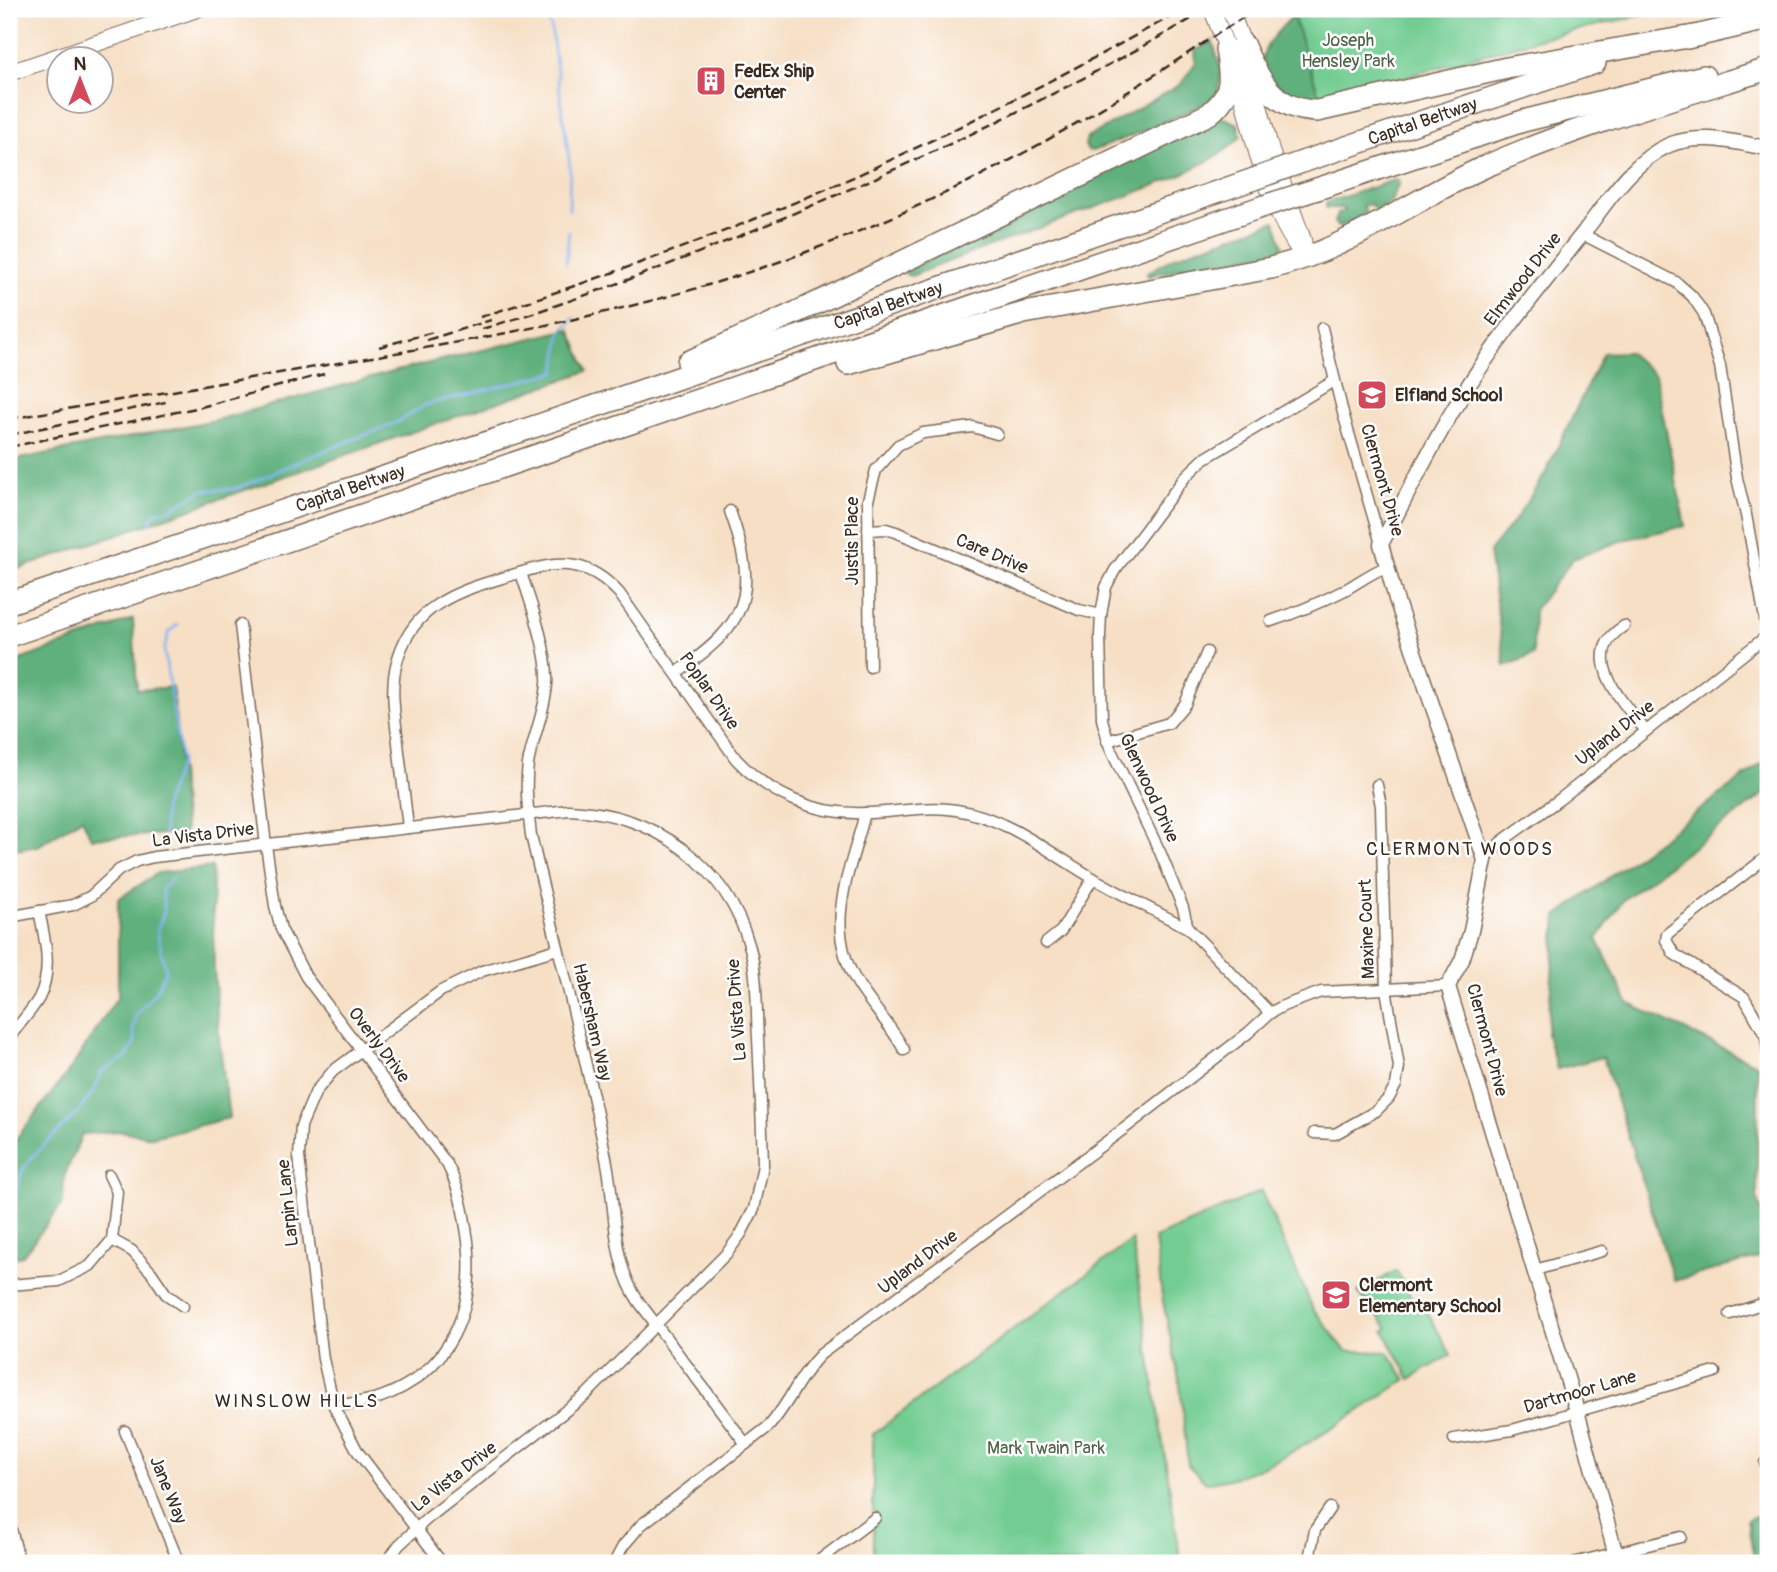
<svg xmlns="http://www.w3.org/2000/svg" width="1777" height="1572" font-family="Pangolin,sans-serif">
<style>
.green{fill:#73cd93;stroke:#577c58;stroke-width:2}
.forest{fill:#5eb07d;stroke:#4c6d4e;stroke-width:2}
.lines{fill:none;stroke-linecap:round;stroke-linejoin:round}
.stream{stroke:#85b4f0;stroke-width:2.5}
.minor-casing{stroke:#7c6958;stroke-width:13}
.tertiary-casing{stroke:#7c6958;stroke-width:17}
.secondary-casing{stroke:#7c6958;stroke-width:18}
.motorway-casing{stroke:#7c6958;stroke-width:24}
.minor{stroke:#fff;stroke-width:10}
.tertiary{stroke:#fff;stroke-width:14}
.secondary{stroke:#fff;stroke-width:16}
.motorway{stroke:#fff;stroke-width:21}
.rail{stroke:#3b2a1e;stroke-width:2.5;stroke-dasharray:10 5;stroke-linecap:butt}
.motorway-bridge-casing{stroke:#7c6958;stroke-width:24;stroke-linecap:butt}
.motorway-bridge{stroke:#fff;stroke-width:21}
.labels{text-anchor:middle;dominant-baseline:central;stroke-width:5;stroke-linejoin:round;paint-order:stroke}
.park-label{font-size:18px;fill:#4f6347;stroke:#fff}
.poi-label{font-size:18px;font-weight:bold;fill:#3b2a1e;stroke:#fff;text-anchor:start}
.street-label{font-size:18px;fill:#3b2a1e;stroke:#fff}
.neighbourhood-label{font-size:19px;letter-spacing:2px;fill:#3b2a1e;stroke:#fff}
</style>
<rect width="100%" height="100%" fill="#fff"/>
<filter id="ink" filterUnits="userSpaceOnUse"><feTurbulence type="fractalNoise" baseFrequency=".0143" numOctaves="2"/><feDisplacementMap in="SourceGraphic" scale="14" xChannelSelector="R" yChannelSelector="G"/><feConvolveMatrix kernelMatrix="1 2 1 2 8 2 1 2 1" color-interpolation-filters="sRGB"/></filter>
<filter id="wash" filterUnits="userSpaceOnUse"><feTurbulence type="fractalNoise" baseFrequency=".00686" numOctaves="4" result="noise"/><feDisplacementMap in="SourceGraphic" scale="28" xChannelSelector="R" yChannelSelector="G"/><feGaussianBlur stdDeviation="1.57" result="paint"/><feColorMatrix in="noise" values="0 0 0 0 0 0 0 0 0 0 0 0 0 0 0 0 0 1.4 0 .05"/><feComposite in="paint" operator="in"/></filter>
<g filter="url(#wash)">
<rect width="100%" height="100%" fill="#f6dfc5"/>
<g class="green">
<path d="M1291,9H1668L1542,38L1321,101Z"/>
<path d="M1261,1191L1313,1309L1346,1351L1388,1352L1406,1380C1354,1413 1266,1479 1206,1483L1188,1465L1180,1384L1162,1296L1155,1238Z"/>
<path d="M1132,1240L1181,1563H873V1434Z"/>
<path d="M1396,1271L1419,1311L1425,1308L1451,1355L1410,1379L1384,1331L1388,1328L1358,1292Z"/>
</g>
<g class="forest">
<path d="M1293,16L1321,101C1316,101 1310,102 1305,101C1289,97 1258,75 1263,56C1267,41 1283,26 1293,16Z"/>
<path d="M1212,41C1218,57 1225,77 1216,94C1209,107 1112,143 1093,151L1088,150L1085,145L1087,138L1181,84L1196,62L1195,51Z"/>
<path d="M1220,116L1238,124L1241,136C1217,168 1112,201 1072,216C1018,236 964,255 911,276L905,274V270L1016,221L1090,180Z"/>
<path d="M1397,179L1399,183L1390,203L1376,210L1370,204L1363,206L1366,212L1359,219L1338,227L1334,222L1337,214L1344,211L1342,208H1326V203Z"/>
<path d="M1275,221L1283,246L1276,252L1187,267L1148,276L1147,273L1176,256Z"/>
<path d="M570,329L588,371L9,572V461L216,420L396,371Z"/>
<path d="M1628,352L1655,375L1685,526L1623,540L1573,559L1534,610L1533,655L1505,666L1489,552L1517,517L1545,474L1603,353Z"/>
<path d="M133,619L137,690L173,687L185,833L91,838L82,818L38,846L9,851V664Z"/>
<path d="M1768,759V791L1624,899L1597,939L1628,1003L1758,1065L1757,1197L1768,1228V1255L1674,1281L1603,1057L1557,1069L1547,1035L1557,916Z"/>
<path d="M212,867L214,969L219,1037L229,1118L152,1137L121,1131L82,1134L64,1177L63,1203L22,1256L9,1259V1148L72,1067L118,996V899L158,873Z"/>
<path d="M1768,1511V1563H1755L1747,1520Z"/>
</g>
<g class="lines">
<g class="stream">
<path d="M545,15L551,27L570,166L569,210"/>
<path d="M566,263L569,231"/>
<path d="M149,524L155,512L169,510L203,490L235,489L314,455L400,421L425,405L556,372L561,332L574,318"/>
<path d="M164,833V806L181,761L164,650L169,632L178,624"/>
<path d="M9,1205C19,1193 17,1177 26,1165C49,1134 92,1111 101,1072L127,1057L135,1042L133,1029L136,1014L156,991L166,970L157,931L164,912L162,889L172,879"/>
</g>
</g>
</g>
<g filter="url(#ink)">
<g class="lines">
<g class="minor-casing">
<g id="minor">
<path d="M1582,234L1676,282L1692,296L1704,314L1720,366L1737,478L1746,515L1768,635"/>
<path d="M1322,328L1343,413L1381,544"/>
<path d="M868,530L886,529L896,532L1079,610L1101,615"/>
<path d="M521,573C531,603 549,653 547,684C545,711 533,737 528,764C525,787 528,811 531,835C556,944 586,1053 607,1163C616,1210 611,1261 639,1302L746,1444"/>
<path d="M1271,621C1296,613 1319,603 1343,591C1358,583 1370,573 1386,567"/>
<path d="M240,625L266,845L275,906L281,929L306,977L447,1164C460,1189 464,1213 468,1241C476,1310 450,1372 381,1397C366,1402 349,1404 334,1406"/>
<path d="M1624,626C1577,655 1623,703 1646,731"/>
<path d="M870,667L868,500L876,470L898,445L923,433L973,427L997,434"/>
<path d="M676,673C748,623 760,595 730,511"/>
<path d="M1107,741L1169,723L1185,704L1207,652"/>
<path d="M865,813C850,873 822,926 858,984C872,1007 892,1026 904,1050"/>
<path d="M408,828C405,799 401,771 398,743C395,715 389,686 398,658C415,602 462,590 512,575C533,569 553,562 575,566C593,569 607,580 619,593L736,759C770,795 815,815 865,813C895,813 925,805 956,810C1006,817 1050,853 1093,878C1124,896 1156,912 1188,928"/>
<path d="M1768,856L1667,934L1666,940L1674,954L1744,997L1766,1036L1768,1054"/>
<path d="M1485,860L1501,842L1560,799L1768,635"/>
<path d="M9,917L73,905L91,896L119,870L137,861L154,857L569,810C653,813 727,864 750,948C758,977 756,1008 758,1038C760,1080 762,1123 763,1165L754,1209L741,1234L727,1253L586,1395L428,1518L399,1545L386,1563"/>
<path d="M1046,943L1061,931L1093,878"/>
<path d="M1270,1013L1188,928L1183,908L1160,852L1110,748L1102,719L1100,635L1101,615L1106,587L1115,570L1186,476L1204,459L1334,381"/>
<path d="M9,1038C18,1025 31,1012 39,998C53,970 45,939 39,911"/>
<path d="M1314,1133L1335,1134L1376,1111L1389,1098L1396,1085L1399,1067L1386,989L1381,806L1377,785"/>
<path d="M112,1240L132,1251L151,1272L166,1294L183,1306"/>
<path d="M1535,1270L1602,1251"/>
<path d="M9,1285L59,1281L90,1266L112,1240L117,1192L109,1175"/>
<path d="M1730,1314L1768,1302"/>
<path d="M125,1431L179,1563"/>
<path d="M1454,1439L1512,1430L1715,1372"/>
<path d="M1765,1463L1768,1461"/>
<path d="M9,1522L20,1563"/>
<path d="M442,1563L358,1452L334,1406L323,1359L302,1184L299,1156L301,1126L316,1091L333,1071L441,991L482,971L558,949"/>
<path d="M614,1563L623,1546L641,1525L768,1427C789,1405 799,1375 821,1354L1129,1125L1248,1033L1270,1013L1283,1006L1321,992L1448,986"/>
<path d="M816,1563L875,1518"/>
<path d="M1308,1563L1315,1530L1330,1508"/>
<path d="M1573,1563L1681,1537"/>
</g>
</g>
<g class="tertiary-casing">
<path id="tertiary" d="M1618,1563L1577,1411L1448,986L1462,960L1471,931L1485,860L1396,599L1381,544C1407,496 1431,445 1460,399C1496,340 1541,286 1584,232C1607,202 1632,161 1669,145C1699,132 1737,143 1768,148"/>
</g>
<g class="secondary-casing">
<g id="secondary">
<path d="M1212,9C1222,36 1233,63 1241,91C1256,148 1268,210 1305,258"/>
<path d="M1230,9L1243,44L1271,151L1303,240L1305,254"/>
<path d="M9,73L197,9"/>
</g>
</g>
<g class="motorway-casing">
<g id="motorway">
<path d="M1687,38L1768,19"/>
<path d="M1243,44C1258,79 1274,110 1317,111L1507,68L1700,35"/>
<path id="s1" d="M1305,161L1595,63"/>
<path d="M1317,189L1523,121L1704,76"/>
<path d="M688,362L823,300L1209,114C1234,94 1231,78 1226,49"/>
<path d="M848,364L1024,313L1271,268C1293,262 1315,255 1336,245C1386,222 1432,191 1482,168C1574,127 1672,99 1768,69"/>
<path id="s2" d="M9,603L658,385L1254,179"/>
<path d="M9,636L1264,206"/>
</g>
</g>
<use href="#minor" class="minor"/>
<use href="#tertiary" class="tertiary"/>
<use href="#secondary" class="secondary"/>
<use href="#motorway" class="motorway"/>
<g class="rail">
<path d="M480,317C616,274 752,224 882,164C984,116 1085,64 1184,9"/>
<path d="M482,329C602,293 719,246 834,196C961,141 1088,80 1208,9"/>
<path d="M427,340L491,320"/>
<path d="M379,347L437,331"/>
<path d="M9,419C134,397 259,377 384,355C513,333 643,309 767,266C878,228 986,177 1087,117C1144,83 1200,45 1256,9"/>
<path d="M9,435L166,402"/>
<path d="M9,447L201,407L324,374"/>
</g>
<g class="motorway-bridge-casing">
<g id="motorway-bridge">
<path d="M1254,179L1305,161"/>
<path d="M1264,206L1317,189"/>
</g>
</g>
<use href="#motorway-bridge" class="motorway-bridge"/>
</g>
</g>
<defs>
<g id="building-square" transform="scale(1.575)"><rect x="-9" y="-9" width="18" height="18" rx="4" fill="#d1495b" stroke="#fff"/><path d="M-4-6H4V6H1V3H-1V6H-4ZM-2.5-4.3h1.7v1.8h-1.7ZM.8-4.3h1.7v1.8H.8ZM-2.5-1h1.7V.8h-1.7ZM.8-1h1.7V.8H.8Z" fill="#fff"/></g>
<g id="school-square" transform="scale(1.575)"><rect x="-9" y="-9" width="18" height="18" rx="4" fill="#d1495b" stroke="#fff"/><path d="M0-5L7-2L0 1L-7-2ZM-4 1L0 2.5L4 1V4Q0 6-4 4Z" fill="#fff"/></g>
</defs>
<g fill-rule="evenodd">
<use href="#building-square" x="711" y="81"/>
<use href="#school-square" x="1372" y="395"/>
<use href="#school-square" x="1336" y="1295"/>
</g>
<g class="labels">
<g class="park-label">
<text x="1348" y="40">Joseph<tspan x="1348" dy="21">Hensley Park</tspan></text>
<text x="1046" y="1448">Mark Twain Park</text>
</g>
<g class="poi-label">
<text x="734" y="71">FedEx Ship<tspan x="734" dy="21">Center</tspan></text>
<text x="1395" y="395">Elfland School</text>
<text x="1359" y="1285">Clermont<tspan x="1359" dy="21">Elementary School</tspan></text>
</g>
<g class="street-label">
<text stroke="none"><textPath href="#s1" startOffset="124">Capital Beltway</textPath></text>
<text transform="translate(1523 279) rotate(-52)">Elmwood Drive</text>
<text stroke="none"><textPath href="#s2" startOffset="928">Capital Beltway</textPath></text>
<text transform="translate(1382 480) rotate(74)">Clermont Drive</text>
<text stroke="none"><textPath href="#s2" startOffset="360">Capital Beltway</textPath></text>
<text transform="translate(852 541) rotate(-90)">Justis Place</text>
<text transform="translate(992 554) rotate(23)">Care Drive</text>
<text transform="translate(709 691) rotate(55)">Poplar Drive</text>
<text transform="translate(1615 733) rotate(-38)">Upland Drive</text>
<text transform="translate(1149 788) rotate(65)">Glenwood Drive</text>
<text transform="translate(203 835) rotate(-7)">La Vista Drive</text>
<text transform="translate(1367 929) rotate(-92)">Maxine Court</text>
<text transform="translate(737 1010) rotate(-94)">La Vista Drive</text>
<text transform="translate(592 1022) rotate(77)">Habersham Way</text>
<text transform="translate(1487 1040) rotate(75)">Clermont Drive</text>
<text transform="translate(379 1045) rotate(53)">Overly Drive</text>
<text transform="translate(288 1203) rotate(-96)">Larpin Lane</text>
<text transform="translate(918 1262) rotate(-37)">Upland Drive</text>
<text transform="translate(1580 1392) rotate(-16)">Dartmoor Lane</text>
<text transform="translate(454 1477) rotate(-38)">La Vista Drive</text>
<text transform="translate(168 1490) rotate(68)">Jane Way</text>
</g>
<g class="neighbourhood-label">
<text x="1460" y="849">CLERMONT WOODS</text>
<text x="297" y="1401">WINSLOW HILLS</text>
</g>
</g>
<rect width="1777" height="1572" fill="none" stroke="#fff" stroke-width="35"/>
<g transform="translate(80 80)"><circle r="33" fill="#ffffff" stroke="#b1aaa5" stroke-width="2"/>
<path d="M0-5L12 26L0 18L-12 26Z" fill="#d1495b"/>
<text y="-10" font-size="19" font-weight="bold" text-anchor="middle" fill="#3b2a1e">N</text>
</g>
</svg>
